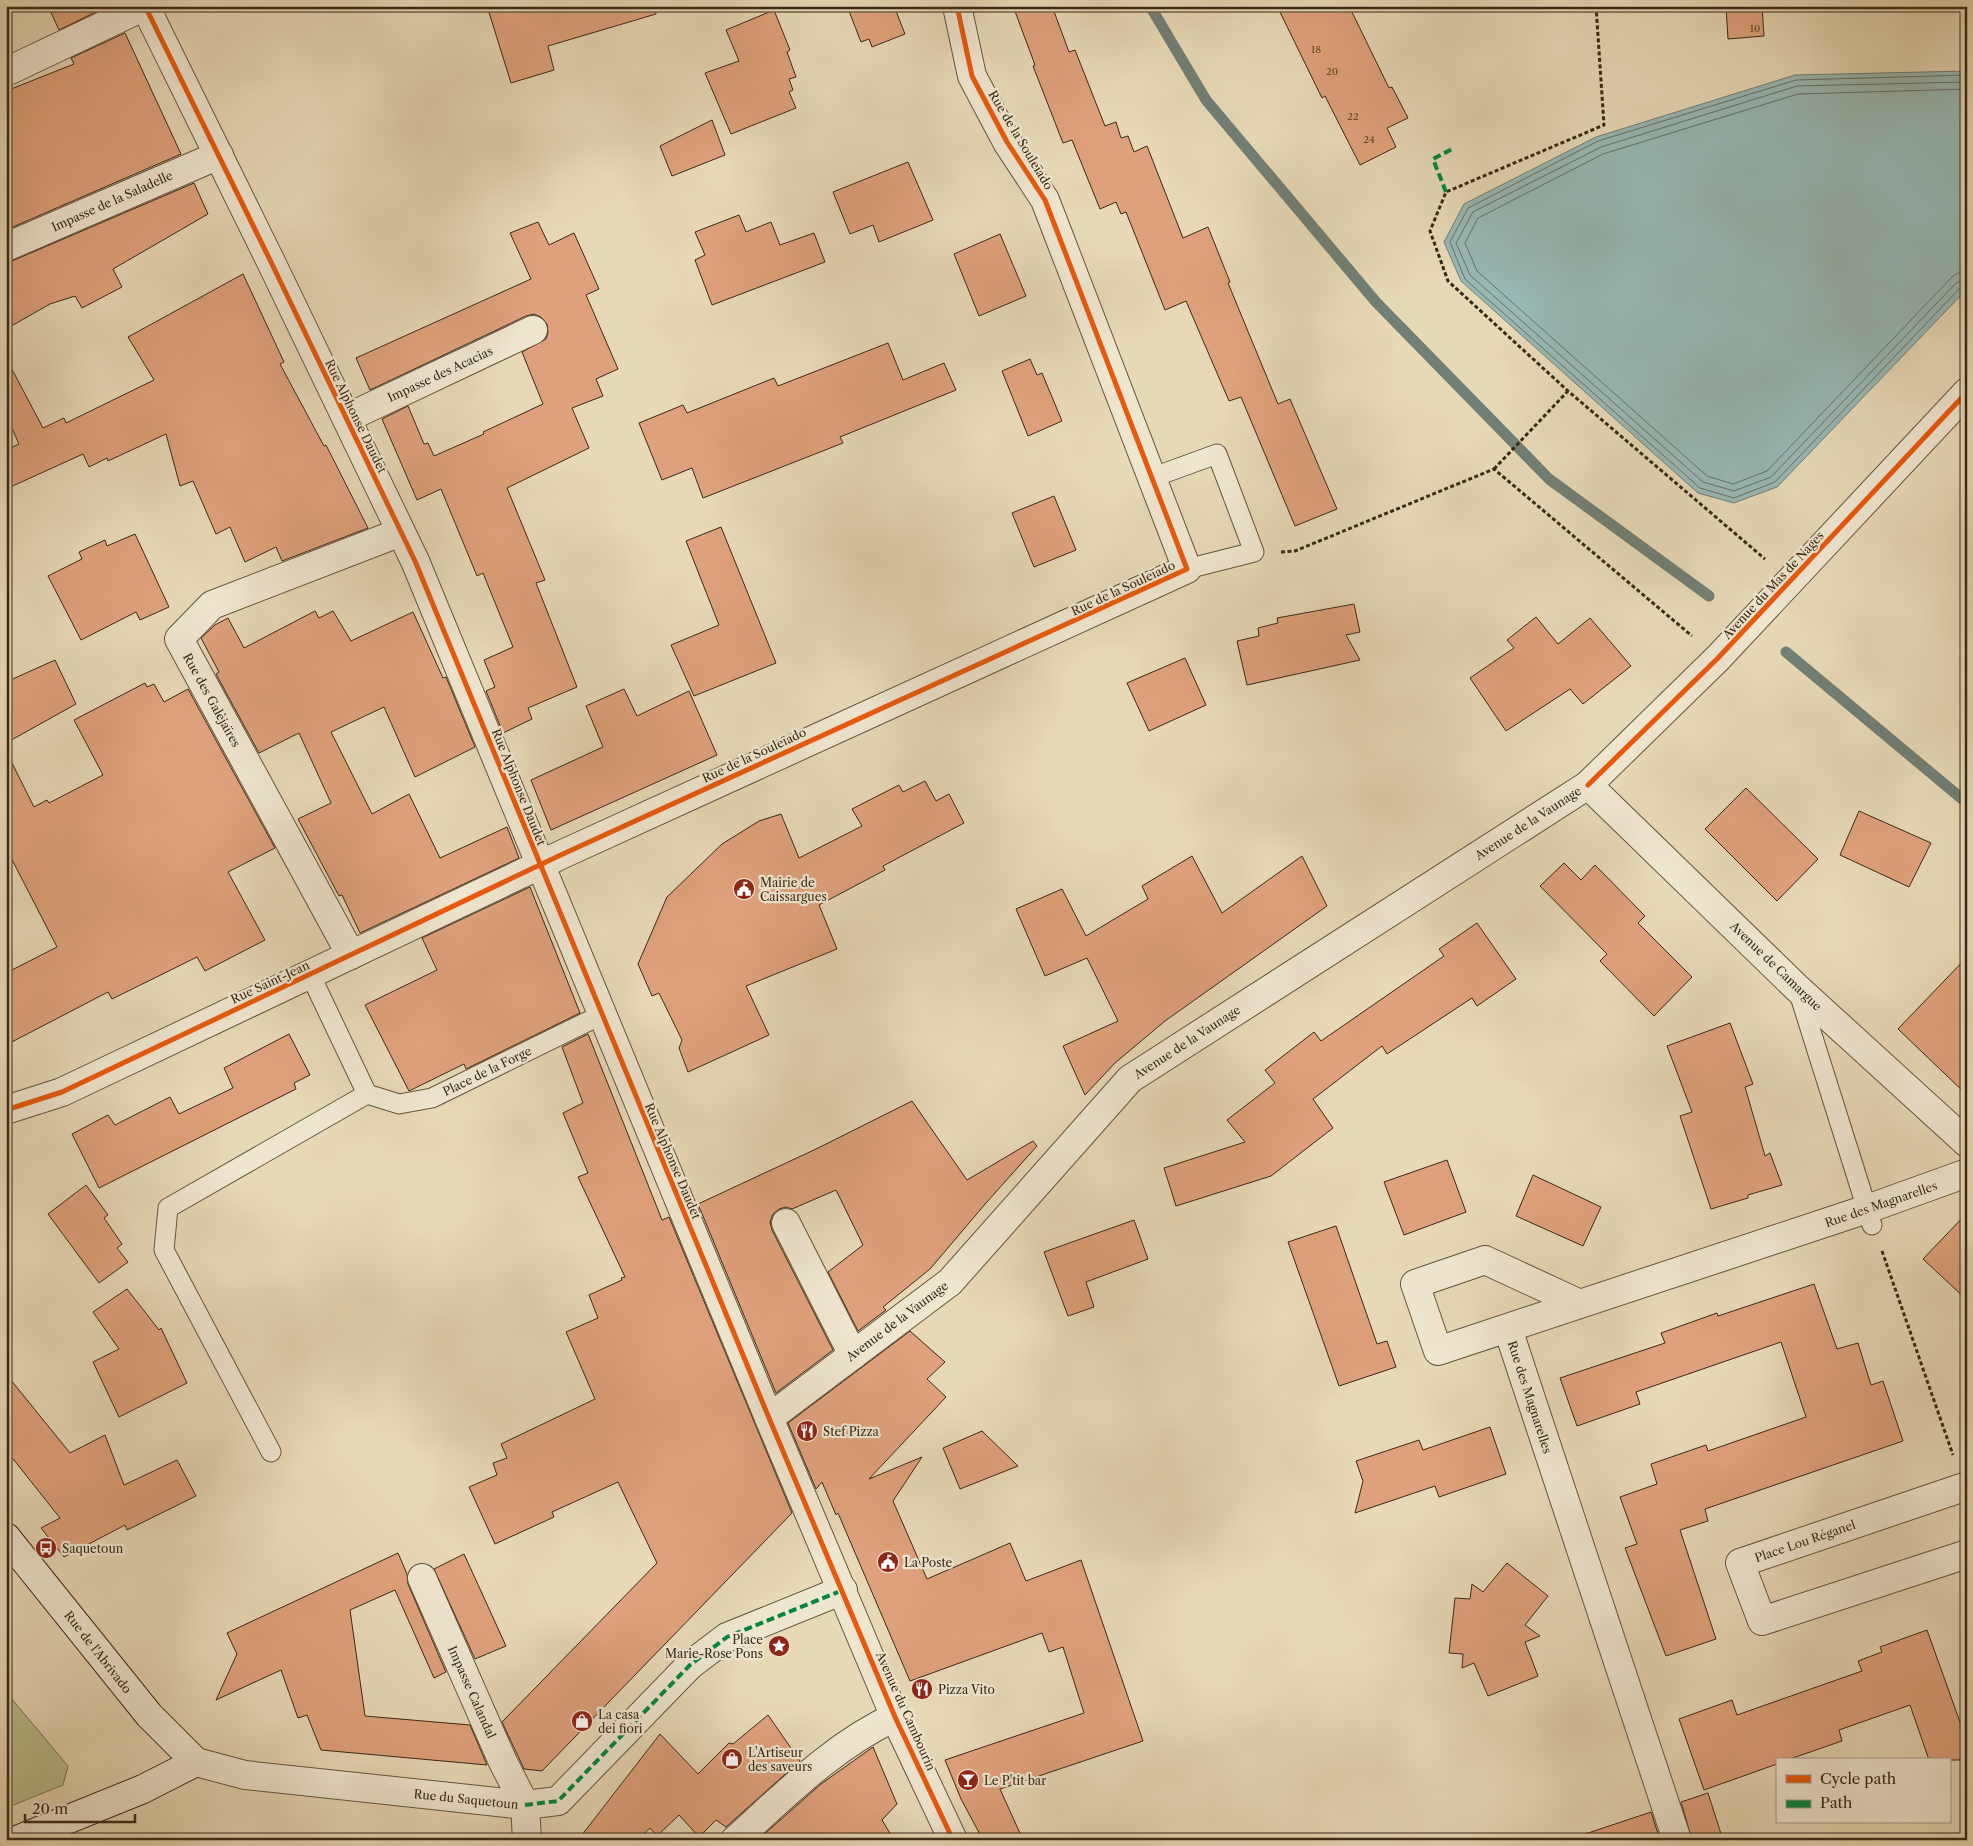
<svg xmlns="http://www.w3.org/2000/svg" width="1973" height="1846" font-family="'Libre Caslon Text',serif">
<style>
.green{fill:#b9be8b;stroke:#797450}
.water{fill:#98b8b5;stroke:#727f75}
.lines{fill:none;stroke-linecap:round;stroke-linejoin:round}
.shore{stroke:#687065;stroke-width:1}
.stream{stroke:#727f75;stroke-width:11}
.building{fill:#dfa17b;stroke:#392915}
.lane-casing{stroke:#64553d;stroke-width:21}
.street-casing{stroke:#64553d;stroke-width:30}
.secondary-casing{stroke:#392915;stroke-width:30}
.path{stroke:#392915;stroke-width:3;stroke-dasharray:4 2.5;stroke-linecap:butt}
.lane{stroke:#efe6d0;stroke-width:19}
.street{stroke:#efe6d0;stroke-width:28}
.secondary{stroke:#efe6d0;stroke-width:28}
.quiet{stroke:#00873e;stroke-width:4;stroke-dasharray:8 4;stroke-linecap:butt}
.cycleway-casing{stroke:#efe6d0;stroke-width:8}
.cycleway{stroke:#e8590c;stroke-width:5}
.labels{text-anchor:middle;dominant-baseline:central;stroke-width:4.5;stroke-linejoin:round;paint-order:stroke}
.number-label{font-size:10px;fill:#62472e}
.street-label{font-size:12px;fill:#392915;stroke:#efe6d0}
.poi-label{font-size:12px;fill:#392915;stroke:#efe6d0;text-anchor:start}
</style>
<rect width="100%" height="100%" fill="#e7d8b6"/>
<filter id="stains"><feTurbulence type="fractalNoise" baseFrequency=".004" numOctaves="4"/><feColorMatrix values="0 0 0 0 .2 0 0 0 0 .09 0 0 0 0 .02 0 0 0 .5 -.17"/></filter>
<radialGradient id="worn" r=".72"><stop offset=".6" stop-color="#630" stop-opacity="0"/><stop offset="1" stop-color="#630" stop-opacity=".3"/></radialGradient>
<path class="green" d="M6,1692L68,1766L63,1785L6,1808Z"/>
<path class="water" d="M1967,71V289L1777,487L1734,503L1698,493L1461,281L1444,242L1464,204L1596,137L1795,75Z"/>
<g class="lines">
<g class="shore">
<path d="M1967,75L1796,80L1598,141L1468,208L1450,242L1465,279L1700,488L1734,498L1775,482L1961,287L1967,286"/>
<path d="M1967,82L1797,86L1601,147L1473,212L1456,243L1470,275L1703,482L1734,491L1771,477L1956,283L1967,279"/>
<path d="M1967,89L1798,94L1603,154L1478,218L1465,243L1477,271L1707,476L1733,484L1767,471L1952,277L1958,273L1967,272"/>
</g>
<g class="stream">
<path d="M1150,6L1206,100L1376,302L1549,479L1709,596"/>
<path d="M1786,652L1967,803"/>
</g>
</g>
<g class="building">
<path d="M48,6H108L59,30Z"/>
<path d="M487,6H655L656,14L548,46L554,70L511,83Z"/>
<path d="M847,6H894L905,34L872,47L869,39L861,42Z"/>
<path d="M1013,6H1052L1069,52L1075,50L1105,126L1116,122L1121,138L1128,136L1134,152L1147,146L1183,238L1208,227L1230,282L1228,283L1278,404L1290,399L1337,509L1295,526L1241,397L1229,401L1186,301L1165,310L1126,212L1121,214L1116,202L1100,209L1072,140L1063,143L1033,66L1035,65Z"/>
<path d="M1277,6H1349L1389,88L1392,87L1408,118L1387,128L1396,147L1360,165L1325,96L1322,98Z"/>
<path d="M1726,6H1762L1764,36L1728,39Z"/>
<path d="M774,10L790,50L787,52L796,77L789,79L793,90L789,92L796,108L731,134L705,73L739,61L726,30Z"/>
<path d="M125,33L181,154L6,230V91L74,64L71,58Z"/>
<path d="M712,120L725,155L672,176L660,146Z"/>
<path d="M908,162L933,220L879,242L873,225L850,234L833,192Z"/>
<path d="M194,183L208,214L113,269L122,287L82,308L75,296L50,304L6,329V262L12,261Z"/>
<path d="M739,215L746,232L771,222L780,245L814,233L825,262L712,305L695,260L705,255L695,232Z"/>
<path d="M538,222L549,245L574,233L599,289L586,295L618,369L596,379L603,396L572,408L589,448L507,488L545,580L536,583L577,687L528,708L532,719L503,733L486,691L495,687L484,660L513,647L483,573L477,576L441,489L417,500L382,419L408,406L424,444L428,443L434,456L484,434L483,432L543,404L522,352L546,339L548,332L547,324L541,317L534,314L526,316L370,390L356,358L531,279L510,233Z"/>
<path d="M1000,234L1026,296L979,316L954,254Z"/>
<path d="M243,274L284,362L280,364L324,446L326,445L368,528L282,561L276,547L245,562L230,527L216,534L193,481L180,486L166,434L108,461L107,458L89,467L83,454L6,489V450L19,444L6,415V358L43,428L64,418L66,423L154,380L128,337Z"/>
<path d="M888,343L903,380L944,363L956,390L840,437L843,443L703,498L692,468L662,480L639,423L683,405L687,413L774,378L778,386Z"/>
<path d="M1030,359L1037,375L1042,373L1062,421L1028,436L1002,371Z"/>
<path d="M1054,496L1076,550L1034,567L1012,513Z"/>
<path d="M721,527L776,663L694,696L671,645L719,625L686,541Z"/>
<path d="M135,534L169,607L140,620L136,612L81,640L48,576L82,559L79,552L105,540L107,546Z"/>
<path d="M1354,604L1360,632L1346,635L1360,660L1247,685L1237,641L1259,636L1258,628L1278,623L1277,618Z"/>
<path d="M315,611L319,618L333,611L351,641L413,612L443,678L446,677L475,747L415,777L384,707L331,732L372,814L409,794L440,858L507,827L519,858L360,933L342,895L339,896L298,819L331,803L299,733L259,753L216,674L219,672L201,638L215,625L228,618L244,648Z"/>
<path d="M1536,617L1558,644L1590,618L1631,666L1583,704L1570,689L1506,731L1470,678L1514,648L1507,640Z"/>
<path d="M1185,658L1206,705L1149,731L1127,683Z"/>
<path d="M55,660L76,704L6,743V682Z"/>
<path d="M145,683L147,687L154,684L164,702L188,689L275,848L228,872L265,940L205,971L197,957L112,999L108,992L6,1045V973L57,947L6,848V751L34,807L47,800L49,803L103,775L74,720Z"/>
<path d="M624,689L637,716L689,691L717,755L551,830L531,780L603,747L586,706Z"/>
<path d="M925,781L936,801L949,794L964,823L883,866L885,870L819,905L837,949L746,986L769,1035L688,1072L679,1048L682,1040L659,993L652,996L638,964L667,897L722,844L759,821L781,814L799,858L862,826L852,809L899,785L903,792Z"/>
<path d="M1746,788L1818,859L1777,901L1705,829Z"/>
<path d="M1859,811L1931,843L1909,887L1840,855Z"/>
<path d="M1192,856L1222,913L1302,856L1327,906L1165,1021L1115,1063L1085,1095L1063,1046L1118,1021L1087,958L1045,976L1016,909L1062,889L1086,936L1148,899L1142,886Z"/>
<path d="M1564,863L1581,880L1595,865L1645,916L1638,923L1692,977L1654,1016L1600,961L1607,954L1540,886Z"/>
<path d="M530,887L580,1013L466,1069L464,1064L409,1091L365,1005L437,970L422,938Z"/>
<path d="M1477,923L1516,979L1477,1006L1472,998L1387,1054L1382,1046L1313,1099L1333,1128L1271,1176L1176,1206L1164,1168L1245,1142L1227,1120L1275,1083L1265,1070L1314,1032L1321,1041L1444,956L1439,949Z"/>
<path d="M1967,957V1095L1898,1029Z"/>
<path d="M1730,1023L1753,1084L1745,1087L1765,1156L1770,1153L1782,1185L1748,1195V1198L1711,1209L1680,1116L1692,1112L1667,1046Z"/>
<path d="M289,1034L310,1075L294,1083L296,1089L99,1188L72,1134L108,1115L115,1125L170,1097L179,1114L233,1088L224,1068Z"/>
<path d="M588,1034L662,1220L669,1217L792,1513L542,1771L524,1769L502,1722L657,1563L618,1482L552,1512L554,1517L495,1544L469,1487L497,1475L493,1463L507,1458L501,1444L595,1399L566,1332L598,1318L589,1295L622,1280L621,1278L625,1277L578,1177L588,1173L563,1113L583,1103L562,1047Z"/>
<path d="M912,1101L967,1180L1033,1141L1037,1146L986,1203L930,1269L883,1307L886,1310L858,1331L828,1272L863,1245L836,1190L792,1209L786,1207L779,1209L773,1214L770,1222L772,1230L833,1350L776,1393L698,1204L816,1149Z"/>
<path d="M1447,1160L1466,1212L1404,1235L1384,1182Z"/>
<path d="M1533,1175L1601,1207L1583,1246L1516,1216Z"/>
<path d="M86,1185L108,1215L104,1218L122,1244L117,1248L128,1262L99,1283L48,1214Z"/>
<path d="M1967,1213V1300L1923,1259Z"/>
<path d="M1134,1220L1148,1259L1086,1282L1094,1307L1068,1316L1044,1252Z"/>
<path d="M1336,1226L1377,1344L1387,1341L1396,1367L1339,1386L1288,1242Z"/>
<path d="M1814,1284L1837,1349L1858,1343L1871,1385L1883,1381L1903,1441L1705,1509L1708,1521L1680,1530L1716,1639L1666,1656L1625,1548L1637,1544L1620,1497L1657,1484L1651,1464L1706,1445L1708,1451L1806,1417L1781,1342L1636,1392L1640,1404L1577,1426L1560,1378L1665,1343L1661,1333L1717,1313L1718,1316Z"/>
<path d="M127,1289L159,1330L161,1328L187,1383L119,1417L93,1362L119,1349L93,1312Z"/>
<path d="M910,1331L945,1362L927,1379L946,1397L869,1479L922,1457L893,1501L927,1579L1010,1543L1026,1581L1081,1560L1143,1741L1000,1789L1023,1840H983L961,1799L945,1760L1084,1713L1063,1647L1049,1652L1042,1633L910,1681L838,1513L836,1515L822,1482L816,1489L788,1423Z"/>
<path d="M6,1374L70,1453L105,1435L124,1485L177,1460L196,1496L127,1530L125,1525L64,1557L41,1528L60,1518L6,1450Z"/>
<path d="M1490,1427L1506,1474L1439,1497L1435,1486L1355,1513L1363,1481L1356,1461L1419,1440L1423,1450Z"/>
<path d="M982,1431L1018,1466L960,1489L943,1448Z"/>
<path d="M398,1553L407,1574L408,1584L446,1672L434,1678L395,1590L350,1610L365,1716L470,1725L487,1765L321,1750L307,1715L298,1718L281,1670L216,1700L237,1654L227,1633Z"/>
<path d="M464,1554L506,1646L475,1659L434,1569Z"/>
<path d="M1507,1563L1548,1596L1525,1625L1540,1636L1525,1642L1538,1676L1488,1696L1474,1663L1462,1668L1463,1654L1449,1653L1455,1598L1470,1599L1472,1584L1483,1592Z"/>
<path d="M1927,1630L1960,1722L1967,1720V1760H1929L1910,1705L1839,1730L1842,1741L1787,1760H1777V1764L1704,1790L1679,1719L1732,1700L1737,1715L1862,1671L1858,1661L1882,1652L1880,1647Z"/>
<path d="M768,1715L800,1761L726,1827L716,1820L699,1837L679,1815L657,1836L650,1828L637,1840H578L660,1734L698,1774L729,1743L733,1744Z"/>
<path d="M873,1747L897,1804L882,1820L894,1840H763L761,1837L821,1784Z"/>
<path d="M1708,1793L1723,1840H1692L1681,1802Z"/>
<path d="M1651,1812L1660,1840H1586L1585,1834Z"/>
</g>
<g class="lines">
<g class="lane-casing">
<g id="lane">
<path d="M1151,478L1217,454L1254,552L1187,569"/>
<path d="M1798,990L1872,1225"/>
<path d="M367,1094L399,1104L432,1098L601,1015"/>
<path d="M271,1452L164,1250L168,1208L367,1094L310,974"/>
</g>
</g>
<g class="street-casing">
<g id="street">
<path d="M145,6L271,262L415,561L769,1418L895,1717L953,1840"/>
<path d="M10,70L145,6"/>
<path d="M6,247L219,155"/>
<path d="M347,418L533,330"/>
<path d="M1588,785L1796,987L1967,1143"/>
<path d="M351,955L179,639L212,605L401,532"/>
<path d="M6,1110L62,1092L565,853L1187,569L1045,200L1007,142L972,76L957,6"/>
<path d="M786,1223L853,1355"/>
<path d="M1580,1304L1485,1260L1415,1284L1438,1351L1867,1209L1967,1173"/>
<path d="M1508,1329L1677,1840"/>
<path d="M769,1418L950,1282L1130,1079L1588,785L1718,658L1967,392"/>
<path d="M1964,1487L1740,1563L1762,1621L1967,1554"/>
<path d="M422,1578L503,1762L525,1805L527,1840"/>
<path d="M196,1762L245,1775L525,1805L558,1801L690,1665L727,1637L843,1590"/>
<path d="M735,1840C785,1795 834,1745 895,1717"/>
</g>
</g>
<g class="secondary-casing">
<path id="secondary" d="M6,1537L149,1715L196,1762L143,1789L17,1840"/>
</g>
<g class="path">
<path d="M1596,6L1604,125L1446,192L1430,231L1448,281L1568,391L1765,559"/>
<path d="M1494,469L1568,391"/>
<path d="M1281,552L1295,551L1494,469L1692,636"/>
<path d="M1882,1251L1953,1455"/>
</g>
<use href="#lane" class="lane"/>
<use href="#street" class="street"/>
<use href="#secondary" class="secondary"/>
<g class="quiet">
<path d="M1446,192L1433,159L1452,149"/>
<path d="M525,1805L558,1801L690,1665L727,1637L843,1590L844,1593"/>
</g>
<g class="cycleway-casing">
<g id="cycleway">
<path d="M145,6L271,262L415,561L769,1418L895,1717L953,1840"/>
<path d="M1588,785L1718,658L1967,392"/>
<path d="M6,1110L62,1092L565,853L1187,569L1045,200L1007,142L972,76L957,6"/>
</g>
</g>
<use href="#cycleway" class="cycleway"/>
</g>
<defs>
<g id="civic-disc" transform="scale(1.125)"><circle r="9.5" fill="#8f2418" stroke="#efe6d0"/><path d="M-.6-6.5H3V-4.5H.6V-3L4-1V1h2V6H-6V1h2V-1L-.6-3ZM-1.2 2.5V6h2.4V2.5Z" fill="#fff"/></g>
<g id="restaurant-disc" transform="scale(1.125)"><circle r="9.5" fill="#8f2418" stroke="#efe6d0"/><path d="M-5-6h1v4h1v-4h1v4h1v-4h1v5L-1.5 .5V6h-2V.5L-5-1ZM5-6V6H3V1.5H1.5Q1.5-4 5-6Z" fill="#fff"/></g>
<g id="bus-disc" transform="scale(1.125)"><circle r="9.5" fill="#8f2418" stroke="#efe6d0"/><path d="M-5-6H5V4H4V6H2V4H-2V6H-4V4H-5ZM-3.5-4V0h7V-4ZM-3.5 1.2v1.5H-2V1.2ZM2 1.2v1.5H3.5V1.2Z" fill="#fff"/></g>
<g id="sight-disc" transform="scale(1.125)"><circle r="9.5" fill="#8f2418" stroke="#efe6d0"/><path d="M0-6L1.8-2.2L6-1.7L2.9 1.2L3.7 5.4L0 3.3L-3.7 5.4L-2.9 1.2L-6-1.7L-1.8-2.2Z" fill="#fff"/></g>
<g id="shop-disc" transform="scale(1.125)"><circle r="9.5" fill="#8f2418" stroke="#efe6d0"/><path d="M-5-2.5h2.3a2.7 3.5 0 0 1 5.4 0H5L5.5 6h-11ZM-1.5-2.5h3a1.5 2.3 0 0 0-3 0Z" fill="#fff"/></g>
<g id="bar-disc" transform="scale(1.125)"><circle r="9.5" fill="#8f2418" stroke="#efe6d0"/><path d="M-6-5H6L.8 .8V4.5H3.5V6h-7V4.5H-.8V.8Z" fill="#fff"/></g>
</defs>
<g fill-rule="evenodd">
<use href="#civic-disc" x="744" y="889"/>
<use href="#restaurant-disc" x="807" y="1431"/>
<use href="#bus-disc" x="46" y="1548"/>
<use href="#civic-disc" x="888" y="1562"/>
<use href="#sight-disc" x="779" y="1646"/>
<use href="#restaurant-disc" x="922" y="1689"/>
<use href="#shop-disc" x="582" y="1721"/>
<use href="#shop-disc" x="732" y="1759"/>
<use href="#bar-disc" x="968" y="1780"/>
</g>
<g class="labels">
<g class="number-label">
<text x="1755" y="28">10</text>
<text x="1316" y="49">18</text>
<text x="1332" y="71">20</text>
<text x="1353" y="116">22</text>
<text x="1369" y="139">24</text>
</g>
<g class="street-label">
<text transform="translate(1021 140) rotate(59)">Rue de la Souleïado</text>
<text transform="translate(112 201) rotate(-24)">Impasse de la Saladelle</text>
<text transform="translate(440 374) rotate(-25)">Impasse des Acacias</text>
<text transform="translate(356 416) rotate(64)">Rue Alphonse Daudet</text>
<text transform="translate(1773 585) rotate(-47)">Avenue du Mas de Nages</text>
<text transform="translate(1123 588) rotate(-25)">Rue de la Souleïado</text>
<text transform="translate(212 700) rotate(61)">Rue des Galèjaïres</text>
<text transform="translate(754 755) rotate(-25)">Rue de la Souleïado</text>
<text transform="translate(519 787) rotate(68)">Rue Alphonse Daudet</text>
<text transform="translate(1528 823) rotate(-33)">Avenue de la Vaunage</text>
<text transform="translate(1776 966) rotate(44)">Avenue de Camargue</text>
<text transform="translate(270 982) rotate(-25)">Rue Saint-Jean</text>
<text transform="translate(1187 1042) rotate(-33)">Avenue de la Vaunage</text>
<text transform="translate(487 1071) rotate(-26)">Place de la Forge</text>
<text transform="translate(673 1161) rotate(67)">Rue Alphonse Daudet</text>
<text transform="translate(1881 1204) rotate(-19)">Rue des Magnarelles</text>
<text transform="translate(897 1321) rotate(-37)">Avenue de la Vaunage</text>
<text transform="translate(1530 1397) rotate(72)">Rue des Magnarelles</text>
<text transform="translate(1805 1541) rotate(-19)">Place Lou Réganel</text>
<text transform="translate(98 1652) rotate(52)">Rue de l'Abrivado</text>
<text transform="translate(472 1692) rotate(66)">Impasse Calandal</text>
<text transform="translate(906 1711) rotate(66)">Avenue du Cambourin</text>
<text transform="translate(466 1799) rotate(6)">Rue du Saquetoun</text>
</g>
<g class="poi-label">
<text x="760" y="882">Mairie de<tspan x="760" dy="14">Caissargues</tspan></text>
<text x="823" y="1431">Stef Pizza</text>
<text x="62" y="1548">Saquetoun</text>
<text x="904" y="1562">La Poste</text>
<text x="763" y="1639" text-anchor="end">Place<tspan x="763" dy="14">Marie-Rose Pons</tspan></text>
<text x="938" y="1689">Pizza Vito</text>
<text x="598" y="1714">La casa<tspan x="598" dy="14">dei fiori</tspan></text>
<text x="748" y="1752">L'Artiseur<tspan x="748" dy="14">des saveurs</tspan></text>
<text x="984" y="1780">Le P'tit bar</text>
</g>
</g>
<rect width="1973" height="1846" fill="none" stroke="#e7d8b6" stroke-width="25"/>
<rect x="8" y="8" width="1958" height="1831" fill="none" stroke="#392915" stroke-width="2.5"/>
<rect x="12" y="12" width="1948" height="1821" fill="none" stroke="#392915"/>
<rect x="1776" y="1758" width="175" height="65" fill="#efe6d0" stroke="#a69a85"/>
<rect x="1786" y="1775" width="25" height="8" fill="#e8590c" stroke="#a69a85"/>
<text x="1820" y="1784" font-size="15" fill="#392915">Cycle path</text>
<rect x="1786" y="1800" width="25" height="8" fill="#00873e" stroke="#a69a85"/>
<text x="1820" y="1808" font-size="15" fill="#392915">Path</text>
<path d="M25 1814v8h110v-8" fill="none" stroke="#392915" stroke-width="2.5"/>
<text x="32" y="1814" font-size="15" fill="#392915" stroke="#efe6d0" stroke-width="4" paint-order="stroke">20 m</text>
<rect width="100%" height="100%" filter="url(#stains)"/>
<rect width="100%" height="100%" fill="url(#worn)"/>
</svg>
